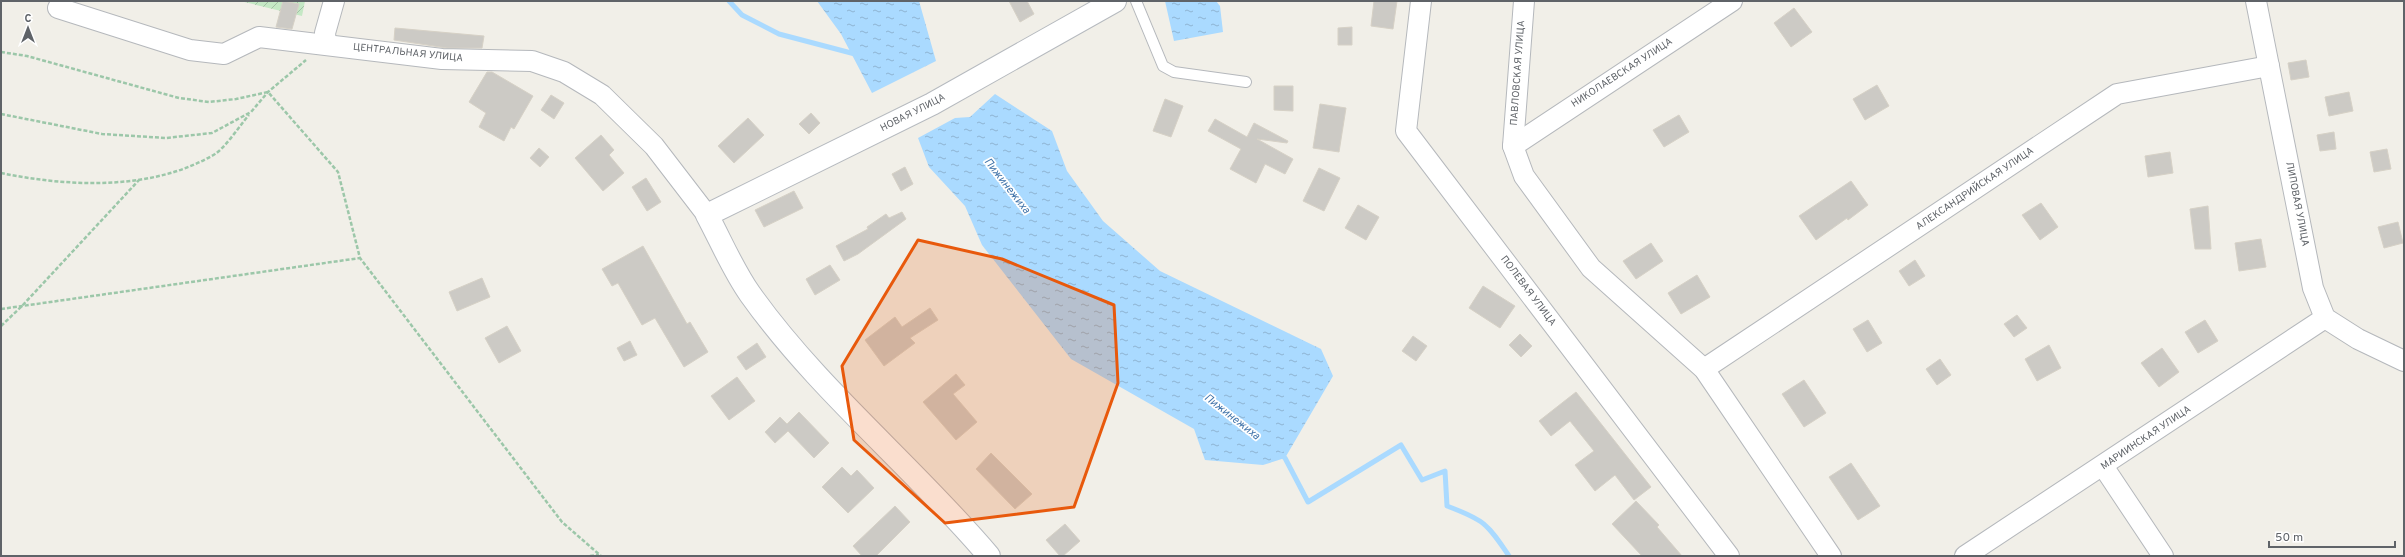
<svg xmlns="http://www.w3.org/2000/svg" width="2405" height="557" font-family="Overpass,sans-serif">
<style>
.garden{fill:url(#garden-furrows)}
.water{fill:url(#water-ripples)}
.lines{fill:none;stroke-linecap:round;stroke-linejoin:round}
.stream{stroke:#aadaff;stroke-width:5}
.building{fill:#cccac5;stroke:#d6d1c6}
.lane-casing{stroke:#b5b8bc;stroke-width:12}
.street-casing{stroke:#b5b8bc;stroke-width:22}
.secondary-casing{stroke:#b6babf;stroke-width:24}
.path{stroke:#9cc7a9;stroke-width:2.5;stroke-dasharray:4 2;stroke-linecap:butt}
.lane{stroke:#fff;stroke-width:10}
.street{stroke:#fff;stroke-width:20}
.secondary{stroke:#fff;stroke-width:22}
.marked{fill:#e8590c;fill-opacity:0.2;stroke:#e8590c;stroke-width:3;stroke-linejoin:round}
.labels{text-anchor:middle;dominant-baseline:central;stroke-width:3.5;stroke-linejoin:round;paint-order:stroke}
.street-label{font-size:10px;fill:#5f6368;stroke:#fff}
.water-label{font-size:11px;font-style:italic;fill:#4174aa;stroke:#fff}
</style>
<defs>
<pattern id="garden-furrows" width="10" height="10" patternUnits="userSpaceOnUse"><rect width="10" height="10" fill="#c5e8c5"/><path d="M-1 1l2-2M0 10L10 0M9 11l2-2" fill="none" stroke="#a3c0a4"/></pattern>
<pattern id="water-ripples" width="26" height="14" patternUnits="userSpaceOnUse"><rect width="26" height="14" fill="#aadaff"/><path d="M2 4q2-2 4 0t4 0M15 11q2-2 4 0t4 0" fill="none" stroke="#8eb4d2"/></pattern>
</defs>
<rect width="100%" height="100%" fill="#f1efe8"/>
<path class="garden" d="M240,1H305L302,16Z"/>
<g class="water">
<path d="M817,1H919L936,61L872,93L841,34Z"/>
<path d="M1165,1H1216L1220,6L1223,32L1174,41Z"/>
<path d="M995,94L1052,131L1067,171L1103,221L1160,271L1321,349L1333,376L1285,458L1263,465L1205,460L1194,429L1071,359L982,245L965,206L929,167L918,138L955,118L970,117Z"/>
</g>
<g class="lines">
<g class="stream">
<path d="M729,1L742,15L779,34L855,54"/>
<path d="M1281,455L1285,458L1308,502L1401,445L1422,480L1445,471L1447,506C1484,520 1487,523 1509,556"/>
</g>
</g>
<g class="building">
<path d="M283,1L299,4L292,29L276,27Z"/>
<path d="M1009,1H1027L1034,14L1020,22Z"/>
<path d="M1374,1H1397L1393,29L1371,26Z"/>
<path d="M1794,8L1812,32L1791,47L1774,23Z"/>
<path d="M1352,27V45H1338V28Z"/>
<path d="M395,28L484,36L482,48H447L394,40Z"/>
<path d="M2306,60L2309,77L2291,80L2288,63Z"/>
<path d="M487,72H492L533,96L514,129L511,127L504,141L479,127L486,113L469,102Z"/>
<path d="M1877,85L1889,106L1865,120L1853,99Z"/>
<path d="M1274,86H1293V111L1274,110Z"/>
<path d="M2349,92L2353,111L2329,116L2325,97Z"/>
<path d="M551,95L564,103L554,119L541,110Z"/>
<path d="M1165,99L1183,106L1171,137L1153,131Z"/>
<path d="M1320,104L1346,108L1339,152L1313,148Z"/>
<path d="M811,113L820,123L809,134L799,124Z"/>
<path d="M1679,115L1689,132L1664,147L1653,130Z"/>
<path d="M748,118L764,135L734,163L718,146Z"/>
<path d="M1215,119L1247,137L1254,123L1288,141L1287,143L1257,139L1293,159L1285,174L1265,164L1256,183L1230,169L1241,149L1208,131Z"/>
<path d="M2334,132L2336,149L2320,151L2317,135Z"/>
<path d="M601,135L614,150L609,155L624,173L603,191L575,158Z"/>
<path d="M539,148L549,157L540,167L530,158Z"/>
<path d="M2387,149L2391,169L2374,172L2370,152Z"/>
<path d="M2170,152L2173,173L2148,177L2145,156Z"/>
<path d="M905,167L913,184L901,191L892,174Z"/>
<path d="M1319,168L1340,178L1324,211L1303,201Z"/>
<path d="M646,178L661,202L647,211L632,187Z"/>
<path d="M1851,181L1868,205L1848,220L1847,218L1816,240L1799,216Z"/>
<path d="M794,191L803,208L764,227L755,210Z"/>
<path d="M2041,203L2058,227L2040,240L2022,215Z"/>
<path d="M1358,205L1379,217L1366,240L1345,228Z"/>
<path d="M2208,206L2211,249H2195L2190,209Z"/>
<path d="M902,212L906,219L858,254L844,261L836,246L868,229L867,227L886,214L889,218Z"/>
<path d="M2398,222L2403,243L2384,248L2378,227Z"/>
<path d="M2261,239L2266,267L2239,271L2235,243Z"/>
<path d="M1651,243L1663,261L1636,279L1623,261Z"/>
<path d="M643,246L687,324L690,322L708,352L684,367L655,318L642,325L618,283L612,286L602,269Z"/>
<path d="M1915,260L1925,276L1909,286L1899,271Z"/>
<path d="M830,265L840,280L815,295L806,279Z"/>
<path d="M1697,275L1710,297L1681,314L1668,293Z"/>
<path d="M482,278L490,297L457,311L449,292Z"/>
<path d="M1483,286L1515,306L1500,328L1469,308Z"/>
<path d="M930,308L938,320L910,338L915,343L884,366L865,340L895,317L902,327Z"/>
<path d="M2017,315L2027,328L2014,337L2004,324Z"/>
<path d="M1868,320L1882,343L1867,352L1853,329Z"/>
<path d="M2205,320L2218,341L2198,353L2185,332Z"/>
<path d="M507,326L521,351L499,363L485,338Z"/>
<path d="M1520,334L1532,346L1521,357L1509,345Z"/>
<path d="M1413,336L1427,346L1416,361L1402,351Z"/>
<path d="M630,341L637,355L624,361L617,348Z"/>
<path d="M757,343L766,357L746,370L737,357Z"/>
<path d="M2049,345L2061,368L2037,381L2025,359Z"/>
<path d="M2162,348L2179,372L2159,387L2141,363Z"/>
<path d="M1940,359L1951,375L1937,385L1926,369Z"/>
<path d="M956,374L965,385L953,394L977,422L956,440L923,402Z"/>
<path d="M737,377L755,401L729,420L711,396Z"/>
<path d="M1804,380L1826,413L1804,427L1782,394Z"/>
<path d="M1576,392L1651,487L1634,500L1615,475L1595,491L1575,465L1594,451L1570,421L1551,436L1539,421Z"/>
<path d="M799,412L829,443L814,458L788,431L775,443L765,432L780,417L787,424Z"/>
<path d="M991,453L1032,494L1015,509L976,469Z"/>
<path d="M1851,463L1880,506L1858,520L1829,477Z"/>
<path d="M842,467L851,476L857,470L874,488L848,513L822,487Z"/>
<path d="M1636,501L1659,525L1657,527L1682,556H1642L1612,524Z"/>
<path d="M895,506L910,522L876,556H862L853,546Z"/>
<path d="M1065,524L1080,541L1063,556H1060L1046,540Z"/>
</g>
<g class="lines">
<g class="lane-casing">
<path id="lane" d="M1136,1L1163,66L1174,72L1246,82"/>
</g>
<g class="street-casing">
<g id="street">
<path d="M1421,1L1406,131L1729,556"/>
<path d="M1524,1L1513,146L1524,176L1591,268L1704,369L1831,556"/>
<path d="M2256,1L2313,288L2325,318L2358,339L2404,361"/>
<path d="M58,8L190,50L224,54L259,37L442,59L532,61L564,72L602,95L654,146L707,215"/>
<path d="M326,44L325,33L334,1"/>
<path d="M1513,146L1732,1"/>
<path d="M1704,369L2117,94L2269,66"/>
<path d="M2103,466L2163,556"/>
<path d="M1965,556L2325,318"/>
</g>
</g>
<g class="secondary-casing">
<path id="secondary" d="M989,556C913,466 819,391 750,294C733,270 721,241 707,215L932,104L1115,1"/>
</g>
<g class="path">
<path d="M1,52L27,56L179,98L209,102L236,99L268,92L338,172L360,258L562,522L601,556"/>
<path d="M1,114L102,134L166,138L212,133L251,112L268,92L306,60"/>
<path d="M1,173C69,187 153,191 215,154C226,147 240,125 249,115"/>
<path d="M1,309L360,258"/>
<path d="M1,326L22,306L139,180"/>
<path d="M590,556L599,555"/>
</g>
<use href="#lane" class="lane"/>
<use href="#street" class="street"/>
<use href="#secondary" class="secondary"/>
</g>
<path class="marked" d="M918,240L1002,259L1114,305L1118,383L1074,507L945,523L854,440L842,366Z"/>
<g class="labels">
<g class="street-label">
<text transform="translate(408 53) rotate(6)">ЦЕНТРАЛЬНАЯ УЛИЦА</text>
<text transform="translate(1518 73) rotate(-86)">ПАВЛОВСКАЯ УЛИЦА</text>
<text transform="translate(1622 73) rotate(-33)">НИКОЛАЕВСКАЯ УЛИЦА</text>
<text transform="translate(913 113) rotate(-27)">НОВАЯ УЛИЦА</text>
<text transform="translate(1975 189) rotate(-34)">АЛЕКСАНДРИЙСКАЯ УЛИЦА</text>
<text transform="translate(2297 204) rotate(79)">ЛИПОВАЯ УЛИЦА</text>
<text transform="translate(1528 291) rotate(53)">ПОЛЕВАЯ УЛИЦА</text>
<text transform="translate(2146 438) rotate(-34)">МАРИИНСКАЯ УЛИЦА</text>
</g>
<g class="water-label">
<text transform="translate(1007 186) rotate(52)">Пижинежиха</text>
<text transform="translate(1232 417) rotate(38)">Пижинежиха</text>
</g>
</g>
<rect width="2405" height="557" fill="none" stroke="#5f6368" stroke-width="4"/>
<g transform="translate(28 28)" stroke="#ffffff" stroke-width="3" paint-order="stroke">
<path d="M0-3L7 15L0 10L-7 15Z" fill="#5f6368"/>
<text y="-6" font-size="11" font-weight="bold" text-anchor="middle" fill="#5f6368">С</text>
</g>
<path d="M2269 541v6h126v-6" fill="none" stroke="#5f6368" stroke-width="2"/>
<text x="2275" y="541" font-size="12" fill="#5f6368" stroke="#ffffff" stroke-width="3" paint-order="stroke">50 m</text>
</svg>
